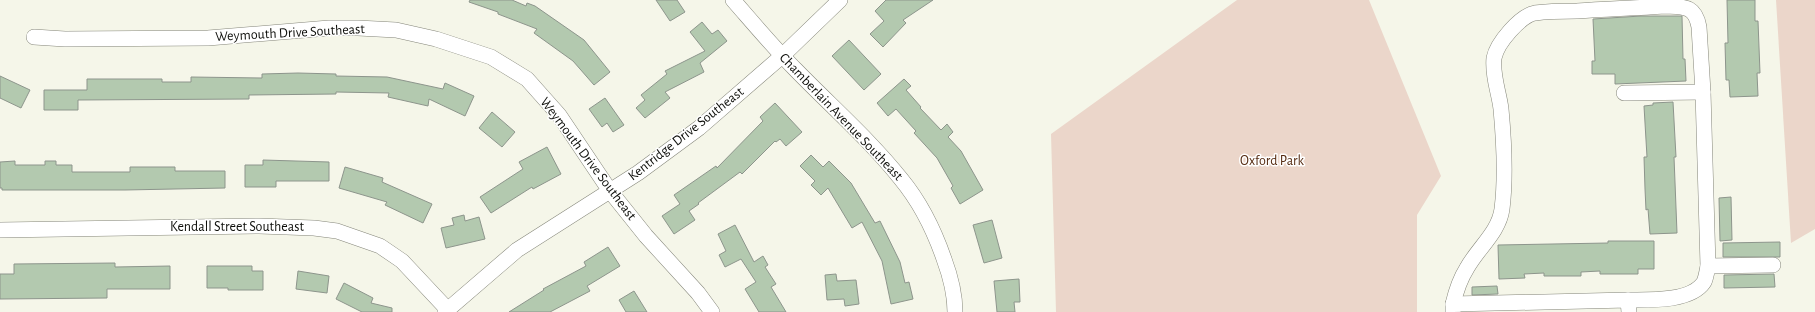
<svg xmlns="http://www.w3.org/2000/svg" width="1815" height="312" font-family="'Alegreya Sans',sans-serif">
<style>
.green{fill:#ebd6ca}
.building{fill:#b3c9af;stroke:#8d958c}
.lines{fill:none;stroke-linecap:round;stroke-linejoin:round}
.minor-casing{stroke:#85867a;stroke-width:16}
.minor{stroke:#fff;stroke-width:15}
.labels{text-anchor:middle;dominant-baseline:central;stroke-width:3;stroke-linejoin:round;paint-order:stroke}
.street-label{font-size:14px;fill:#0d0e0a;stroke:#fff}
.park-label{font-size:14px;fill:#552b11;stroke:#fff}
</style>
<rect width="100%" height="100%" fill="#f5f6e9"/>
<g class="green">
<path d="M1237,0H1369L1441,176L1417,215V312H1056L1051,134Z"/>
<path d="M1776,0H1815V229L1791,243Z"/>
</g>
<g class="building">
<path d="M470,0H512L526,6L527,3L535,6L584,40L610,72L594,85L573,61L534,33L537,29L498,14V12L469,2Z"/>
<path d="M656,0H677L685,12L670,21Z"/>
<path d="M886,0H933L903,20L906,23L883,47L870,34L884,21L875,11Z"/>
<path d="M1727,0H1755V21H1758L1760,73H1757L1758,96L1730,97L1729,80H1726L1725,43H1728Z"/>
<path d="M1641,16H1682L1683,59H1685L1686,81L1615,84V74H1592V61H1595L1593,19Z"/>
<path d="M702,22L712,34L718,30L727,41L700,63L704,72L665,92L670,98L645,118L636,108L645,100L641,95L667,74L665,71L705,51L690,32Z"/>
<path d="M849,40L881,74L864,90L832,56Z"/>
<path d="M298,73L336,74V76L387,77L443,89L445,83L474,96L465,116L429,99L428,106L388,97L389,93L336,92V94L249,95V99L78,100V110H44V90H87V79H162V82H191V77L262,78V74Z"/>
<path d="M0,76L30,90L21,108L0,98Z"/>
<path d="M904,79L911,86L906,90L921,107L920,108L941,130L947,124L953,132L948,137L961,151L983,190L960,204L951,188L953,186L937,158L914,133L916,131L896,109L888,116L877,103Z"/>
<path d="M605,98L624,125L613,132L607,123L602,127L589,109Z"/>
<path d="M1673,102L1676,157H1674L1677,233L1650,234L1648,209L1646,210L1645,189L1644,157H1647L1644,106L1653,105V103Z"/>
<path d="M775,103L802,132L786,146L780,139L776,142L775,141L742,174L740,172L698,203L699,204L689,211L695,220L674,234L662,216L680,204L674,195L716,166L717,168L763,121L760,117Z"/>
<path d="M492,112L515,132L502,147L479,128Z"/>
<path d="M547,147L561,174L533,189L532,187L491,213L480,197L523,169L519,162Z"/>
<path d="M811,155L823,167L829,161L851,183L875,223L880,221L900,262L905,283L909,282L913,299L891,304L882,261L862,222L852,228L828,188L821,195L811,185L815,181L800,166Z"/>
<path d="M263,160L329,162V181H276V187H245V165H263Z"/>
<path d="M15,161V165H45V161H56V165H72V172H130V167H175V171H225V188L125,190H2V188H0V162Z"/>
<path d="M345,167L383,178L382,182L432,204L423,223L385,205L387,202L339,188Z"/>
<path d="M1731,197L1732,240L1720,241L1719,198Z"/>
<path d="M464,215L465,221L479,217L485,239L446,248L441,228L454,225L452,218Z"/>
<path d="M992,220L1002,258L984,263L973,225Z"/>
<path d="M735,225L754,262L763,256L768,265L765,267L776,284L771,287L786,312H759L745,289L756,282L741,259L725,267L719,255L726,251L718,234Z"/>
<path d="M1608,241H1654V269H1638V274H1600V271L1581,272V276H1544V273L1524,274L1525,278L1499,279L1498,245L1608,243Z"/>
<path d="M1780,242V257H1723V243Z"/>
<path d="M608,247L620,266L587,286L590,291L550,312H509L544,290L543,289L586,266L584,262Z"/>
<path d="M115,263V267L170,266V289H107V298L0,299V274H14V264Z"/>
<path d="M207,266H252V271H263V290H228V288H207Z"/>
<path d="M298,271L329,276L327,293L296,289Z"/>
<path d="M836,274L837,281L856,280L859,304L845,306L844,299L827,300L825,275Z"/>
<path d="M1774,274L1775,287L1724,288V275Z"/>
<path d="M1019,279L1020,302H1014L1015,312H997L994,281Z"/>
<path d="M344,283L373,298L371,303L392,308V312H362L336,299Z"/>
<path d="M1497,286L1498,294L1472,295V287Z"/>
<path d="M634,291L647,312H626L619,300Z"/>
</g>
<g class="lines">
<g class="minor-casing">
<g id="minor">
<path d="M733,0C754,24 774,48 796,70C831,106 870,140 901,179C920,202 934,230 944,259C950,275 955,294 955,312"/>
<path d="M34,37L65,39L208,38L329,28H358L396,30L436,39L491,57L527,79L559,115L610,191L646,236L698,293L712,312"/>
<path d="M1624,93L1703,92"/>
<path d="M0,230L259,226L314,228L337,231L380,246L402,261L447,309"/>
<path d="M1708,266L1773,265"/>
<path d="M1453,304C1456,291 1460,279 1467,268C1478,248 1499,232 1502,209C1506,177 1504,141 1501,109C1499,92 1492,76 1494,58C1497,43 1520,16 1535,13C1549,11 1564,11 1577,11C1607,9 1636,8 1665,6C1684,7 1695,5 1699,27L1703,92L1708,266C1707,271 1706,278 1704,282C1691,302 1649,300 1628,300"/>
<path d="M445,312L517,250L638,173L699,128L782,56L840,0"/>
<path d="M1453,312V304L1628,300L1629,312"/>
</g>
</g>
<use href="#minor" class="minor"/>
</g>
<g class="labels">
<g class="street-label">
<text transform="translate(290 33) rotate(-3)">Weymouth Drive Southeast</text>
<text transform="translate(841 117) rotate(46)">Chamberlain Avenue Southeast</text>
<text transform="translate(686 134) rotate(-38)">Kentridge Drive Southeast</text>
<text transform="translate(588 159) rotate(53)">Weymouth Drive Southeast</text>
<text x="237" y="227">Kendall Street Southeast</text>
</g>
<g class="park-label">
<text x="1272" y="161">Oxford Park</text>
</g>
</g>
</svg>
